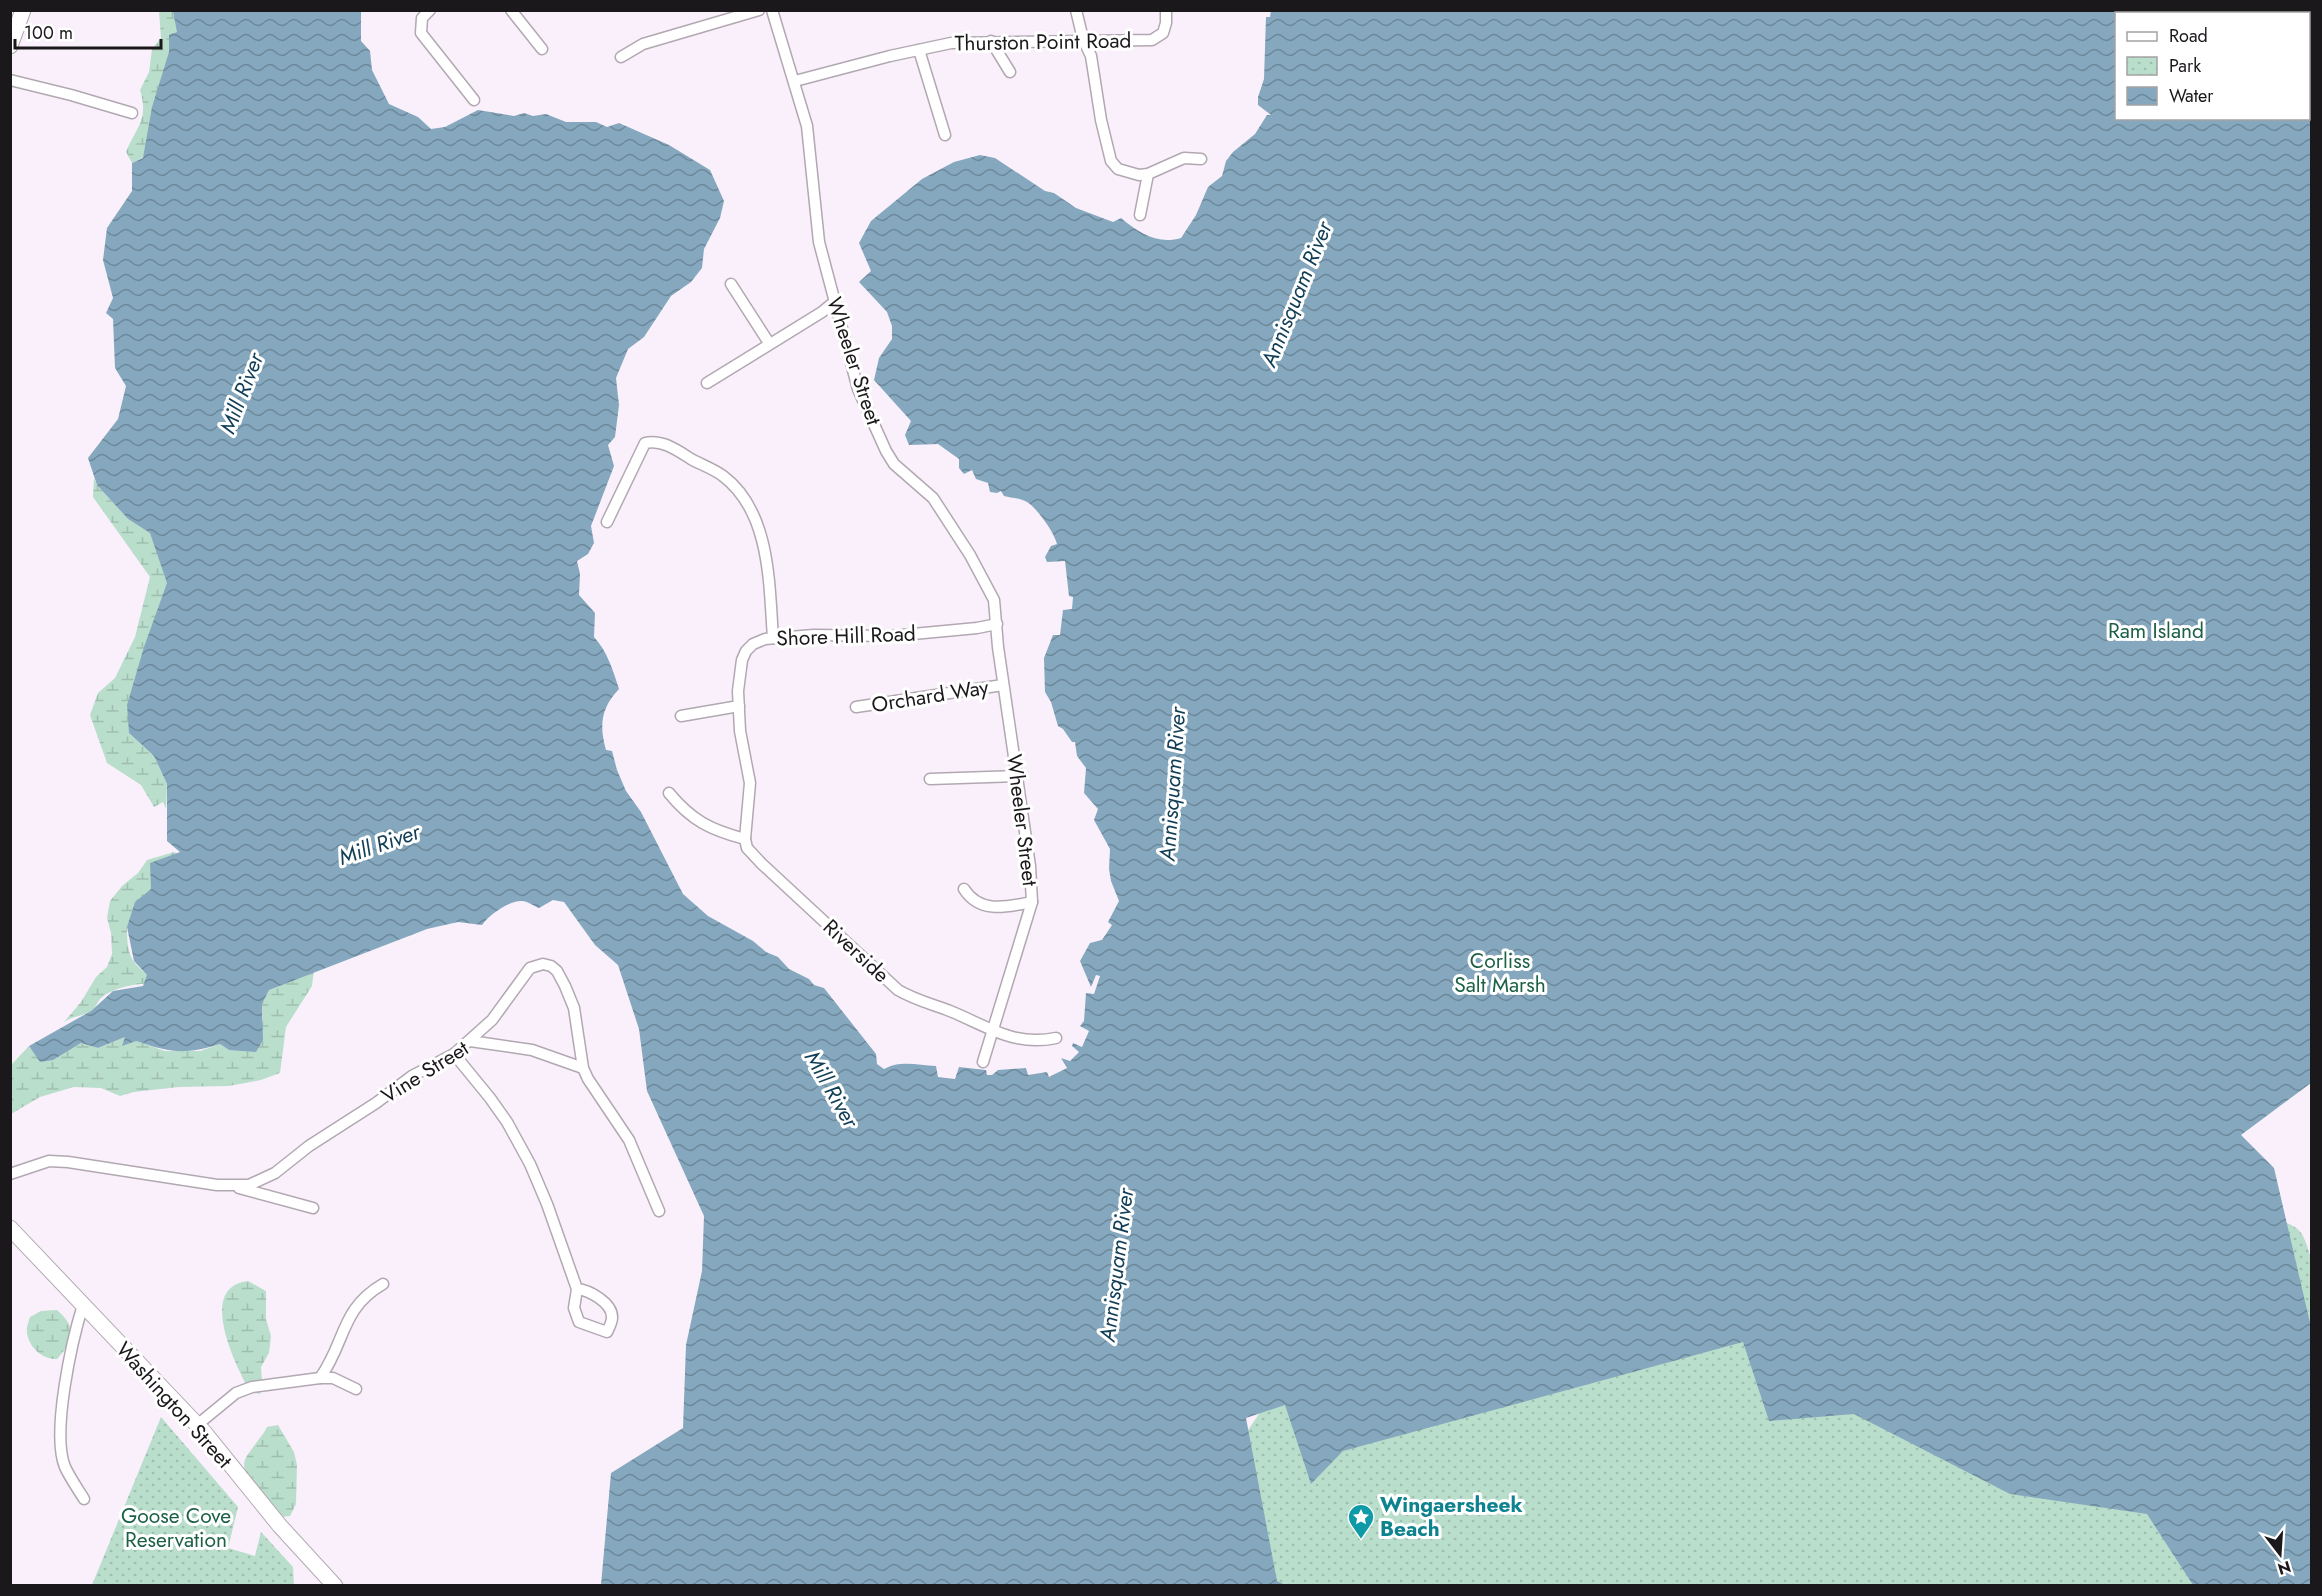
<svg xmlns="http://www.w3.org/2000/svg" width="2322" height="1596" font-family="Jost,sans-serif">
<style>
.wetland{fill:url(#wetland-marsh)}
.park{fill:url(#park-dots)}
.water{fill:url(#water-waves);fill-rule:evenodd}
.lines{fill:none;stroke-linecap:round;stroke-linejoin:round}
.street-casing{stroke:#b1a8b2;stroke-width:13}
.secondary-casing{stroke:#b1a8b2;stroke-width:17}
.street{stroke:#fff;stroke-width:10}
.secondary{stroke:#fff;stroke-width:15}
.labels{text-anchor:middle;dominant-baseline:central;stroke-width:6;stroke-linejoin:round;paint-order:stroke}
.street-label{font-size:21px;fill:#1b181b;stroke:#fff}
.park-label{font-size:21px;fill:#1c6046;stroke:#fff}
.culture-label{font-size:21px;font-weight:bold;fill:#0d838f;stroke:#fff;text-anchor:start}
.water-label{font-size:22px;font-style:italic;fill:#113e56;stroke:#fff}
</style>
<defs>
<pattern id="wetland-marsh" width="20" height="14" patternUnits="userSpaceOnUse" patternTransform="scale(1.5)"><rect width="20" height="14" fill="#badecc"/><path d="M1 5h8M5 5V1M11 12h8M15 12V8" fill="none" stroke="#9fbeaf"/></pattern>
<pattern id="park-dots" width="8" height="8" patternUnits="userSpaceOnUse" patternTransform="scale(1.5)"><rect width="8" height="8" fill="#badecc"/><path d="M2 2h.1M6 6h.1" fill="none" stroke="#9fbeaf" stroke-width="1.8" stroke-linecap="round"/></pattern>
<pattern id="water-waves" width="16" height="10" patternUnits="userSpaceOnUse" patternTransform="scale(1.5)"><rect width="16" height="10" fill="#85a8be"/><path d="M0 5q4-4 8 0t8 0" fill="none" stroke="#6c889a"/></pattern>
</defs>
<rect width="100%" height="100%" fill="#faf0fb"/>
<g class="wetland">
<path d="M159,11H175L179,33L144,157L132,163L126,152C137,126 149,119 140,90L149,72L152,49L161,38Z"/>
<path d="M94,478L97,485L128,519L155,536L173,563L129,733L154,756L167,784L166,809L163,802L154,807L141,785L107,763L90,715L98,693L115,678L135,637L150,577L93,497Z"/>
<path d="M174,852L185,857L127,927C127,938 127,952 134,962C140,970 149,975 155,983C137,984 114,986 100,999C97,1003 95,1008 91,1011C83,1016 73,1016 64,1022L81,1002L96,977L107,967L112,954L111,933L107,918L110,901L122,886L138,873L147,860Z"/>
<path d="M314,969L312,986L286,1027L280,1073L261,1080L229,1086L179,1087L134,1092L120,1096L101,1088L74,1087L40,1097L11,1114V1065L29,1046L41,1062L81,1043L98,1048L125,1037L165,1051H200L220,1044L229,1050H251L263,1021L262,1004L271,985Z"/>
<path d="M248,1281L266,1291V1319L271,1336L269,1353L261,1367L262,1383L260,1394L250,1392C236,1366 196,1287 248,1281Z"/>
<path d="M57,1310C77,1327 74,1341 57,1359C43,1360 28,1347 27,1332C26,1327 29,1321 30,1317L41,1311Z"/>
<path d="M278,1425L294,1452L297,1465L296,1504L290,1516L281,1517C271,1505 243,1479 244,1463C245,1455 263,1436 267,1427Z"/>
</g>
<g class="park">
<path d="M2272,1217C2301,1228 2302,1228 2311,1258V1585H1241L1244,1436L1261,1411L1286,1382Z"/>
<path d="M161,1417L238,1507L228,1548L255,1556L261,1532L293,1567L294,1585H92Z"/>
</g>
<path class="water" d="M173,11H361V41L370,51L372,70L389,104L418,117L431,129L445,127L478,110L514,116L524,113L533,116L546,114L566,122H596L607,127L619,123L669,145L710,170L724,201L720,218L704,249L702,268L691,282L671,296L644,337L628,349L616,378L619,405L615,437L608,445L614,466L591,526L594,543L588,554L577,561L580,574L579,595L595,613L594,637C607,651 613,670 619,689C601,708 599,725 606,750L612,751L617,770L626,791L641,812L683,894L708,916L753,941L766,952L778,957L789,969L809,979L814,985L824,988L876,1054L877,1064L884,1069C900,1060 918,1065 936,1066L938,1077L955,1079L959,1067L986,1070L987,1075H992L998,1070L1026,1068L1028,1075L1047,1072L1049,1077L1067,1068L1061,1058L1070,1061L1079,1052L1072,1046L1073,1043L1082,1047L1089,1031L1080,1026L1084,1021L1086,993L1094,994L1100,976L1096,975L1091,987L1080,961L1090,943L1102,940L1112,925L1108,922L1119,901L1111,881L1109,869L1110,849L1094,820L1098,809L1084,793L1086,768L1077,756L1075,742H1072L1063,729L1058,726L1051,702L1045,692L1044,658L1053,635H1060L1063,610L1072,609L1073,597L1069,596L1065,561L1047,562L1045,557L1051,546L1057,544C1054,532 1037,508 1027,502C1020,498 1011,498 1004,496L1001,491L997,493L990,492L988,483L976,479L972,470L964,474L959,468V459L938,444L909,445L905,435L911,421L874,380L879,358L892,339V326L887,312L859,282L871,271L859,243L871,221L922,179L954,162L980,155L995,158L1045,191L1054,193L1076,208L1113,222L1121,218C1139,233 1158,245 1181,238L1196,215L1208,187L1222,176L1226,161L1233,152L1255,134L1267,115H1271L1258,105V97L1264,79L1266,17H1270L1271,11H2311V1083L2241,1135L2274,1168L2311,1327V1585H2193L2147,1514L2010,1494L1854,1414L1769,1421L1743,1342L1343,1451L1311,1484L1285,1405L1246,1418L1277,1581L1285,1585H601L611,1473L683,1428L686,1345L702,1271L704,1216L647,1091L639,1029L618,965L595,945L564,902L553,900L539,908C534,906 527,901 522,901C509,900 488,916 482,925L458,922L427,929L269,990L262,1004L263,1040L256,1052L229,1050L220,1044C184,1055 172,1053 136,1041L122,1046L125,1037L98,1048L81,1043L53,1060L40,1062L29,1046L91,1011L113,991L143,986L147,975L134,961L127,927L135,902L151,889L150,863L180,852L167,841V784L154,756L129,733L127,705L144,647L167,583L150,533L128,519L97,485L88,458L118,419L126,386L115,368L113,319L106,313L113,298L103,260L107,228L132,191V163L143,158L152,107L169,52V35L177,32ZM2116,14H2308V118H2116Z"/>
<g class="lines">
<g class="street-casing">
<g id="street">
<path d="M430,10L422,18L421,33L474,100"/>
<path d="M511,10L542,49"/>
<path d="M772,10L807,126L819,242L858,389L886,451L894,464L933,498L970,555L994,600L998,647L1030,866L1032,902L983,1062"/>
<path d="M1076,10L1083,39L1091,56L1101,120L1111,161L1118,169L1139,175L1148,174L1184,158L1201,159"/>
<path d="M991,41L1010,72"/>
<path d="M919,50L945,135"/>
<path d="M621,57L643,44L759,10"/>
<path d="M10,80L71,95L132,113"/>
<path d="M795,81L890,56L951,43L1152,40L1163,33L1166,23V10"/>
<path d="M1140,215L1148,174"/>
<path d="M731,284L769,343"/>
<path d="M707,383L822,312L834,302"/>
<path d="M607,522L645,443C662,439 677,450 691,459C702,465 714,469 723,476C771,512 769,585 773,638"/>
<path d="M997,624L977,628L892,636L814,635L765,639L753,644L746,651L742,660L738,691L740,731L750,783L745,839L747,848L762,864L898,990C915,1000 932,1004 950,1011C987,1026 1014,1047 1056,1038"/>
<path d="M856,707L1003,685"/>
<path d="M681,716L739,706"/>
<path d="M930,779L1018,776"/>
<path d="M669,793C692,821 711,830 745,839"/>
<path d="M964,889C980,914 1007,907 1032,902"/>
<path d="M470,1041L532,1050L583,1068"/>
<path d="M454,1054L490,1098L507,1122L530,1164L547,1204L577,1289L574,1308L579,1322L607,1332C609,1328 612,1322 612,1318C613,1303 589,1290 577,1289"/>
<path d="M10,1174L49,1161L68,1162L217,1185H249L275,1173L309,1146L376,1103L412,1076L454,1054L492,1020L530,968L543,964L551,966L557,971L565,986L574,1008L583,1068L588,1079L629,1140L659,1211"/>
<path d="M239,1188L313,1208"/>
<path d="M83,1305C72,1340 51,1433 65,1467C70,1478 78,1489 84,1499"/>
<path d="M320,1378H333L356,1389"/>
<path d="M197,1425L236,1393L252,1387L320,1378C346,1342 340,1309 383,1284"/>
</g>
</g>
<g class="secondary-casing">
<g id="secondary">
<path d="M10,46L23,10"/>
<path d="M10,1228L204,1432L280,1526L335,1586"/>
</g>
</g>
<use href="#street" class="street"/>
<use href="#secondary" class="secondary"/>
</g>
<defs>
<g id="sight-pin" transform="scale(1.35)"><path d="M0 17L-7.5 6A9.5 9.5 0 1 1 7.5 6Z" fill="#0f9aa8" stroke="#fff"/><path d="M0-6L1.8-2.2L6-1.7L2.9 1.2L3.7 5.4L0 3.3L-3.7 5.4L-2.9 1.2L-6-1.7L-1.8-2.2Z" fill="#fff"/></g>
</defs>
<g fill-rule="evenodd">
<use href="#sight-pin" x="1361" y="1517"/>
</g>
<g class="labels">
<g class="street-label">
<text transform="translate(1043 42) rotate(-1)">Thurston Point Road</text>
<text transform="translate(854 361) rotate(72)">Wheeler Street</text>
<text transform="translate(846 636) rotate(-2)">Shore Hill Road</text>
<text transform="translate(930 696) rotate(-9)">Orchard Way</text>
<text transform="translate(1022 820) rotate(83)">Wheeler Street</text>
<text transform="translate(856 951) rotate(43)">Riverside</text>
<text transform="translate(425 1072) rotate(-32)">Vine Street</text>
<text transform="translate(174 1405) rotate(48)">Washington Street</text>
</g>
<g class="park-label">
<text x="2156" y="631">Ram Island</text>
<text x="1500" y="961">Corliss<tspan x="1500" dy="24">Salt Marsh</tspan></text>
<text x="176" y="1516">Goose Cove<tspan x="176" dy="24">Reservation</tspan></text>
</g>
<g class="culture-label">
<text x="1380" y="1505">Wingaersheek<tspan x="1380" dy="24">Beach</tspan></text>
</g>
<g class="water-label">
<text transform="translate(1296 294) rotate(-68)">Annisquam River</text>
<text transform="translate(241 393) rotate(-69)">Mill River</text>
<text transform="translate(1172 784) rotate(-86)">Annisquam River</text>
<text transform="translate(379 844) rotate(-19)">Mill River</text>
<text transform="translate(832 1089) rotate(60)">Mill River</text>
<text transform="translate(1116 1265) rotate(-83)">Annisquam River</text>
</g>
</g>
<rect width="2322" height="1596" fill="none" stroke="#1b181b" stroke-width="24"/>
<rect x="2115" y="12" width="195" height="108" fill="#ffffff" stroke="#a4a3a4" stroke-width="1.5"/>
<rect x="2127" y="32" width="30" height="9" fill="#ffffff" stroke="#a4a3a4" stroke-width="1.5"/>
<text x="2169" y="42" font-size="18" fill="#1b181b">Road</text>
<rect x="2127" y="57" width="30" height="18" fill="url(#park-dots)" stroke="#a4a3a4" stroke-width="1.5"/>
<text x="2169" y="72" font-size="18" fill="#1b181b">Park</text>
<rect x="2127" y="87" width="30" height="18" fill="url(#water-waves)" stroke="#a4a3a4" stroke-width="1.5"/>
<text x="2169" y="102" font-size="18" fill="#1b181b">Water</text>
<g transform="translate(2280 1554) rotate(163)" stroke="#ffffff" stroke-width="4.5" paint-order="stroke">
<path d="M0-4.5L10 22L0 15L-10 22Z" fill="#1b181b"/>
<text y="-9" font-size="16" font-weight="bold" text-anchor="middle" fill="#1b181b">N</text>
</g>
<path d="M15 39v9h146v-9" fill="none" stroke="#1b181b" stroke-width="3"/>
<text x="24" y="39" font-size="18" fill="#1b181b" stroke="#ffffff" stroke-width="4.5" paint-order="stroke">100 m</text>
</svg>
